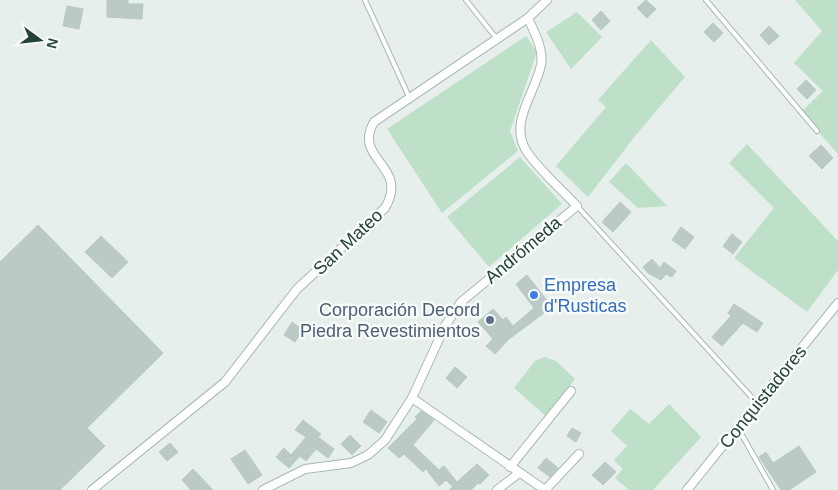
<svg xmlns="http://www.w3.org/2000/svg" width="838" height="490" font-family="Helvetica,sans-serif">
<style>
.green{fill:#bfe0c8}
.building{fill:#bbcac4;stroke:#b8c9c2}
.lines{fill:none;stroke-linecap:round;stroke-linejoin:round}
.lane-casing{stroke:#a8b8b2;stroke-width:6}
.street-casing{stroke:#a8b8b2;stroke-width:10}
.lane{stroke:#fff;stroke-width:4}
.street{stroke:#fff;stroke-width:8}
.shop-dot{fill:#3f7fe0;stroke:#f7fbf9;stroke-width:2}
.service-dot{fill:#5c6f8a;stroke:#f7fbf9;stroke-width:2}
.labels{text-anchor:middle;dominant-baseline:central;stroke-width:5;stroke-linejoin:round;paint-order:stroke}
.street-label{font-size:18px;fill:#24423a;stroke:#f7fbf9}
.shop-label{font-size:18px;fill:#366cbe;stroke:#f7fbf9;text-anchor:start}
.service-label{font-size:18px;fill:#4e5e75;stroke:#f7fbf9;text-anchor:end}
</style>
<rect width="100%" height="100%" fill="#e6efeb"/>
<g class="green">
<path d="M795,0H838V154L801,112L823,91L794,63L822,31Z"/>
<path d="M577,12L602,37L571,69L546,32Z"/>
<path d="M526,36L537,52L510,131L518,151L442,213L387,129Z"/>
<path d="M651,40L685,77L636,135L588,197L556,166L606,107L598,100Z"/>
<path d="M747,144L838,241V270L807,312L734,258L774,208L729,163Z"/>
<path d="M520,157L562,204L489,267L447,217Z"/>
<path d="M626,163L667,206L638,208L609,182Z"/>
<path d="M544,357L556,361L575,379L547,417L514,388L535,361Z"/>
<path d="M669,404L701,437L653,490H629L615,478L623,469L614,460L627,446L611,431L630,409L649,424Z"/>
</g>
<g class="building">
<path d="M107,0H128V4H143L142,19L107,17Z"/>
<path d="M646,0L656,9L647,18L637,8Z"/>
<path d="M67,6L83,9L79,29L63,26Z"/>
<path d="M601,11L610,21L601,30L592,20Z"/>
<path d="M713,23L723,33L714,42L704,32Z"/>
<path d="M769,26L779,36L769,45L760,35Z"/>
<path d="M806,80L816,90L807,99L797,89Z"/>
<path d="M821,145L833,158L822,169L809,156Z"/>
<path d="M620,202L631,212L613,232L602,222Z"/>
<path d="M38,225L163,353L87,428L105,446L60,490H0V262Z"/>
<path d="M681,227L694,237L685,249L672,240Z"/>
<path d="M732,234L742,242L733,254L723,246Z"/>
<path d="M101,236L128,262L112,278L85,252Z"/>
<path d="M652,259L660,268L664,262L676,271L672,277L666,274L661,280L648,273L643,267Z"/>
<path d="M527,275L552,307L509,339L495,354L486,346L493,339L478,322L493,309L503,320L506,317L513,326L534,308L516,284Z"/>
<path d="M734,304L763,323L757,332L743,323L722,346L712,337L731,316L728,313Z"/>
<path d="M292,322L303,330L295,342L284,335Z"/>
<path d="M455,367L467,377L457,388L446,378Z"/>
<path d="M371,410L387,422L379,433L363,422Z"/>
<path d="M421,411L434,420L413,445L439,470L444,466L457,482L477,464L489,475L480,484L478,483L471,490H449L453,487L446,480L439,486L426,469L423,472L404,454L399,458L388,448L417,419L415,417Z"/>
<path d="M303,420L321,434L318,437L334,449L328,458L316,449L306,461L300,456L289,468L276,457L284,448L291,455L306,437L295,430Z"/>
<path d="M572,428L581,433L576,442L567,436Z"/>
<path d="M350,435L361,446L352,455L341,444Z"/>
<path d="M170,443L178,452L167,461L159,452Z"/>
<path d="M799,446L816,472L789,490H781L759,457L766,452L773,463Z"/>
<path d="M245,450L262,475L248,484L231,459Z"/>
<path d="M546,458L558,468L550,477L538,468Z"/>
<path d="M605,462L616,472L603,485L592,475Z"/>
<path d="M193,469L213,490H191L182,480Z"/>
</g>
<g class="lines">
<g class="lane-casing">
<g id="lane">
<path d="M365,0L409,97"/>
<path d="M466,0L497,39"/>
<path d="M706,0L817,131"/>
<path d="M577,206L757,403"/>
<path d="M738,428L773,490"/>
</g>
</g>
<g class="street-casing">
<g id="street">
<path d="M412,398L545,490"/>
<path d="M510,467L571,391"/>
<path d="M92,490L225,382L297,289L385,208C410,165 352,160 374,122L528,18L547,0"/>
<path d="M263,490L305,469L351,463L368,455L385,440L412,398L445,326L461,302L577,206C561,189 541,172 527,152C508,123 535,94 541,65C544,49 534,32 528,18"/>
<path d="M497,490L519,473"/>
<path d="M545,490L579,454"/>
<path d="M687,490L838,303"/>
</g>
</g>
<use href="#lane" class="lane"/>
<use href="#street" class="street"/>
</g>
<circle class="shop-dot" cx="534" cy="295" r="5"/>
<circle class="service-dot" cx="490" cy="320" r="5"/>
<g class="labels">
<g class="street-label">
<text transform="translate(348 242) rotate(-43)">San Mateo</text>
<text transform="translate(523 250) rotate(-40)">Andrómeda</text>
<text transform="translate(763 397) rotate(-51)">Conquistadores</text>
</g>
<g class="shop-label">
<text x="544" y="285">Empresa<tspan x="544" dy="21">d'Rusticas</tspan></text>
</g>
<g class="service-label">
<text x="480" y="310">Corporación Decord<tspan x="480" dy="21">Piedra Revestimientos</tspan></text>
</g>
</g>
<g transform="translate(40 40) rotate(105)" stroke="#f7fbf9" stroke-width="4" paint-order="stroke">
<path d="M0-4L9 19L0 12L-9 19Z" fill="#24423a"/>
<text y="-8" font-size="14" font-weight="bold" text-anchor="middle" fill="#24423a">N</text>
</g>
</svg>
